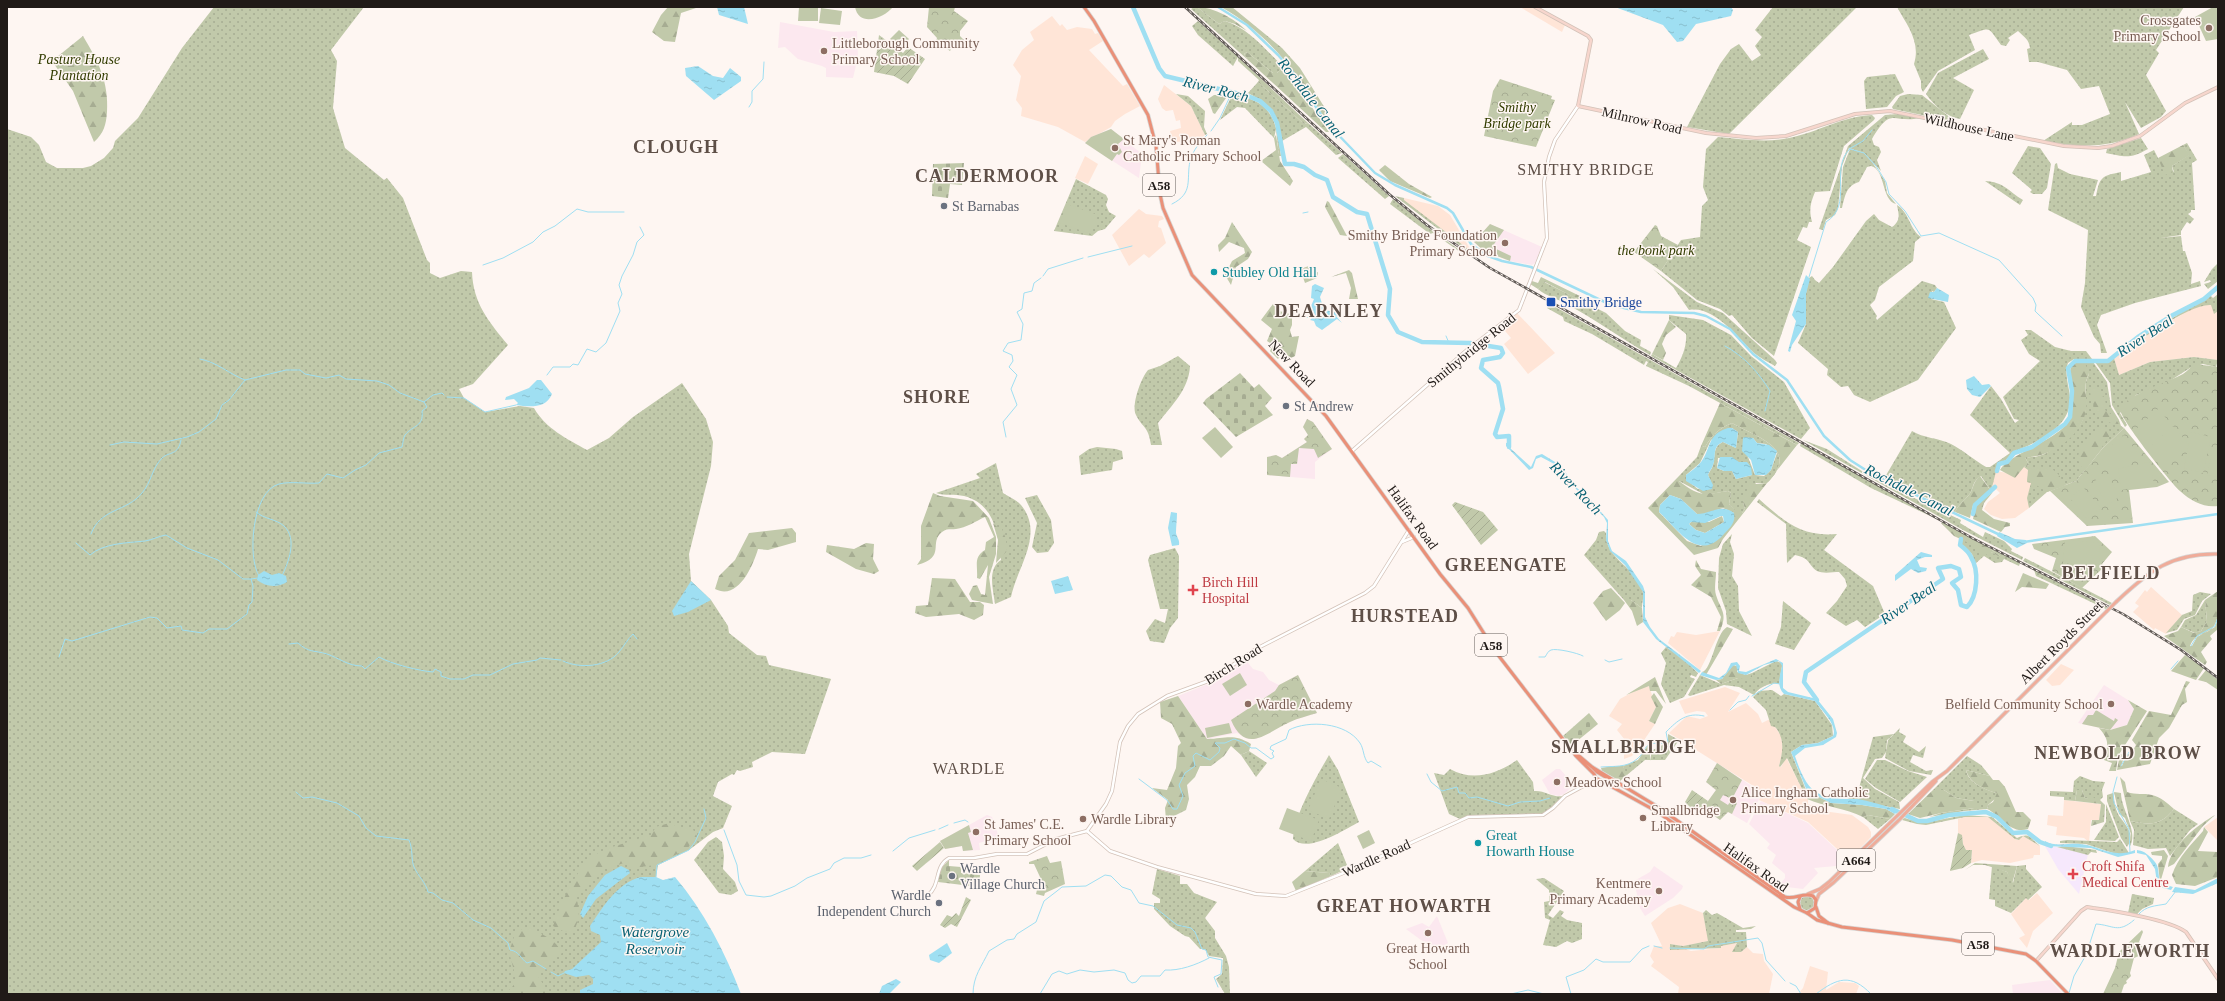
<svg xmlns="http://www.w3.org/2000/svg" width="2225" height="1001" font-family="Georgia,serif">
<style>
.built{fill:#ffe5d7}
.education{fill:#fce8ef}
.medical{fill:#f6e8fc}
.grass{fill:url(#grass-dots);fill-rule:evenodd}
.forest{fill:url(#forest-firs);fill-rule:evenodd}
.cemetery{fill:url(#cemetery-stones)}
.park{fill:url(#park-crowns)}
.garden{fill:url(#garden-furrows)}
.pitch{fill:#c1c9aa}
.water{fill:url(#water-ripples);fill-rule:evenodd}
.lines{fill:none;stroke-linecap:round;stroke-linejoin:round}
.stream{stroke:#9fdff2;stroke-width:1}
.canal{stroke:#9fdff2;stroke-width:2.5}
.river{stroke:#9fdff2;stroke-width:4.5}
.tertiary-casing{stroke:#d3c2b8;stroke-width:4}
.secondary-casing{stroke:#d3c2b8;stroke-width:4}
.primary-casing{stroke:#d7d6d5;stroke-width:4.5}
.trunk-casing{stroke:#d7d6d5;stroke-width:4.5}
.tertiary{stroke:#fff;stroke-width:2.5}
.secondary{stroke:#f7d6cd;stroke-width:2.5}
.primary{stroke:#efac9a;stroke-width:3}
.trunk{stroke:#ea9078;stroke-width:3}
.rail-casing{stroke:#625c58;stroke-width:2.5}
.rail{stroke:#fef6f2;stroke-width:1;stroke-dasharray:3;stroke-linecap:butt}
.primary-bridge-casing{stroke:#d7d6d5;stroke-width:4.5;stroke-linecap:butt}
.primary-bridge{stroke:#efac9a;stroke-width:3}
.education-dot{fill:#8d6e63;stroke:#fef6f2;stroke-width:1.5}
.worship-dot{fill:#6b7280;stroke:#fef6f2;stroke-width:1.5}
.culture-dot{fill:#0f9aa8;stroke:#fef6f2;stroke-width:1.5}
.transit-dot{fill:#1a4fb4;stroke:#fef6f2;stroke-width:1.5}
.health-dot{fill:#e0444e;stroke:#fef6f2;stroke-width:1.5}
.labels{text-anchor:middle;stroke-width:3;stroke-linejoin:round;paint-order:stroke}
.shield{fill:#fef6f2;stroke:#635c59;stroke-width:1}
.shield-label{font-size:13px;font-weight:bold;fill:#201a17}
.education-label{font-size:14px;fill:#785e54;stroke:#fef6f2;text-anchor:start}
.park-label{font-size:14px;font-style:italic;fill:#323c00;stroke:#fef6f2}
.street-label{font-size:14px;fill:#201a17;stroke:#fef6f2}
.worship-label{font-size:14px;fill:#5b616d;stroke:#fef6f2;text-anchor:start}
.culture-label{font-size:14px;fill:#0d838f;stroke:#fef6f2;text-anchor:start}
.transit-label{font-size:14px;fill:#164399;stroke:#fef6f2;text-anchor:start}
.health-label{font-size:14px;fill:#be3a42;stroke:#fef6f2;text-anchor:start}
.water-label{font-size:15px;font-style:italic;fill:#086174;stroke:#fef6f2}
.quarter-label{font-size:16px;letter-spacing:1px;fill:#5e4f47;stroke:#fef6f2}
.district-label{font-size:18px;font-weight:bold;letter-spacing:1px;fill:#5e4f47;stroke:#fef6f2}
</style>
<defs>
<pattern id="grass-dots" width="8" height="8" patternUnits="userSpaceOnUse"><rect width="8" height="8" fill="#c1c9aa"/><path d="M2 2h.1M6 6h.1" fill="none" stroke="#a6ac92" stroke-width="1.8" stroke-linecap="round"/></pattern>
<pattern id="forest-firs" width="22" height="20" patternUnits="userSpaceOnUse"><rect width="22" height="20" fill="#c1c9aa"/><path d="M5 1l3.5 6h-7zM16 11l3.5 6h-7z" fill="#a6ac92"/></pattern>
<pattern id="cemetery-stones" width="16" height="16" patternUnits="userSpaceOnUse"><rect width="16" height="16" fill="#c1c9aa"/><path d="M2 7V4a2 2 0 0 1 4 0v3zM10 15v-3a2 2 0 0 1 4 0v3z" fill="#a6ac92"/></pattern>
<pattern id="park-crowns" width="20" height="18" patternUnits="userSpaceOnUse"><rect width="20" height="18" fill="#c1c9aa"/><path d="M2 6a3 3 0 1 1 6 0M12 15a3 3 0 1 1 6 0" fill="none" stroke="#a6ac92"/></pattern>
<pattern id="garden-furrows" width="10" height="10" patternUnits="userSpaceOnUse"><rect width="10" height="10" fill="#c1c9aa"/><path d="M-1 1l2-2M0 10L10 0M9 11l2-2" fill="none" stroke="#a6ac92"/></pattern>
<pattern id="water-ripples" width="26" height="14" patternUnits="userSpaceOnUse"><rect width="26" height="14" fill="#9fdff2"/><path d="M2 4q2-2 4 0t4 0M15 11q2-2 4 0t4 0" fill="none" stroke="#89bfcf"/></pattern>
</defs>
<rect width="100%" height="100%" fill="#fef6f2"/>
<g class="built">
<path d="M1520,7H1533L1565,25L1562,32Z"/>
<path d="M1052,16L1060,26L1062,24L1067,30L1077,27L1092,29L1095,34L1098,33L1103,41L1089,50L1123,86L1127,84L1140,106L1125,114L1115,121L1111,127L1085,142L1058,127L1021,116L1022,108L1016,100L1021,76L1013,65L1022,50L1034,40L1030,32Z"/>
<path d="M1164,85L1191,106L1205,135L1197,141L1173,142L1170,131L1181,128L1180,120L1176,121L1173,110L1166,111L1162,108L1158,99Z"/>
<path d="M1085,156L1098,164L1088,184L1075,178Z"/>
<path d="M1404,198L1438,206L1450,215L1469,247L1468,249L1424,217L1403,200Z"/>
<path d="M1139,209L1146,214L1162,216L1164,219L1159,221L1158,227L1161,228L1166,243L1149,258L1144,254L1129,266L1112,235Z"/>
<path d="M2207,300L2218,310V360L2194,357L2150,362L2119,375L2114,358L2140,339Z"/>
<path d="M1517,313L1555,353L1528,374L1504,344L1511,338L1500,325Z"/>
<path d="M2017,462L2034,474L2029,508L2015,518L2002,519L1991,515L1984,509L1988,502L2000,493L1989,482L1995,471L2008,473Z"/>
<path d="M2151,587L2182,615L2166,634L2155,628L2154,630L2133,612L2139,606L2135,603L2145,590L2147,592Z"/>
<path d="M1720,631L1700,670L1668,643L1671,636L1674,637L1677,632L1696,635Z"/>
<path d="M2061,664L2074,670L2060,685L2052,686L2046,680Z"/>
<path d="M1649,686L1656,707L1649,721L1655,724L1638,749L1632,756L1624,759V752L1629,745L1617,730L1622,724L1609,716L1620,699L1640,688Z"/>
<path d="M1725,687L1740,693L1728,712L1746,703L1758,714L1762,723L1770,719L1781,736L1783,750L1779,766L1781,767L1786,757L1802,789L1808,795V804L1823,811L1852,815L1868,827L1871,832V837L1849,860L1808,822L1759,800L1763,792L1669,733L1687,716L1700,719L1708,716L1705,712L1697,711L1685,714L1679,701Z"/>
<path d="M2064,800L2101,804L2099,821L2091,820L2089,842L2084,838L2056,835L2057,827L2047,825L2048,815L2063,816Z"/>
<path d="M1965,817H1989L2015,839L2018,840L2023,836L2027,837L2040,846V855H2034L2033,858L2010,863L1982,860L1971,863L1972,850H1966L1963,844L1962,836L1958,833V819Z"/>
<path d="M2218,817V841L2204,827Z"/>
<path d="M2037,893L2053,913L2033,931L2027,948L2019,938L2025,935L2011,914L2026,898L2029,900Z"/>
<path d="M1680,904L1703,913L1709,941L1683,946L1670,944L1691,951L1720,948L1721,946L1737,943L1733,951L1741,952L1747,947L1753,953L1763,954L1764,961L1773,974L1769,994H1678L1679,987L1651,966L1654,962L1650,956L1654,946H1662L1651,923L1668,908Z"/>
<path d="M1810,966L1828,972L1826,990L1839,982L1855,983L1859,986L1856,994H1798L1803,988Z"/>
</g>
<g class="education">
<path d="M780,22L834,32L857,31L858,57L853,78L826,77V68L822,66L798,59L785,47L778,48Z"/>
<path d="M1111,129L1142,154L1139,178L1085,143L1091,137Z"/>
<path d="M1490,224L1542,247L1535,263L1532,265L1510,261L1484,251L1474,242Z"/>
<path d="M1307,419L1313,422L1332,449L1315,462V479L1267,475V457L1276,455L1282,458L1307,442L1304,439L1308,435L1303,427Z"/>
<path d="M1245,659L1253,669L1263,672L1269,680L1279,685L1298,675L1317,713L1291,721L1256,739H1247L1237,733L1207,739L1178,696L1213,682Z"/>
<path d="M2104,685L2128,700L2134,709L2127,725L2110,730L2078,723Z"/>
<path d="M1717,763L1762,793L1747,823L1728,812L1720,820L1703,808L1716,790L1706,782Z"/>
<path d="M1556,769H1560L1574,785L1564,794L1559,796L1550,794L1542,780Z"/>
<path d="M1761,801L1808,823L1848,860L1841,868L1836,866L1814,868L1818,873L1803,889L1779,886L1785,878V874L1772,863L1776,855L1767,848L1770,844L1749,824Z"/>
<path d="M987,815L992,817L1001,843L993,845L989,840L979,843L980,850L963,851L962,846L945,849L940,841Z"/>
<path d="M1654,866L1683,886L1682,889L1673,898L1645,916L1640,908L1634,881L1650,872Z"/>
<path d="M1437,916L1448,943L1440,948L1421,940L1406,929L1422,923L1429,927Z"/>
<path d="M2050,980L2063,994H2013L2012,985Z"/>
</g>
<path class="medical" d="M2045,846L2056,847L2088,854L2079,894L2058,869Z"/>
<g class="grass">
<path d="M214,7H364L331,50L337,61L333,108L345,148L384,180L387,178L403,198L427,260L430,263V273L440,278L461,271L472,272C473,303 489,322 508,345L473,384L459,389L464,398L485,412L520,406L534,408C545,428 567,439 587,450L609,438L633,417L682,383L706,419L713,442L711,466L689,554L691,581L711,600L728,626L729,633L757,655L766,656L769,665L831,679L805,754L772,752L752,762L753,767L740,771L737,770L734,775L732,774L718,782L713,796L732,806L723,828L713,832L689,850L658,865L656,877L636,893L613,994H7V129L31,137L39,145L46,162L57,168H83L91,166L104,158L113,148L115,141L138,118L182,48Z"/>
<path d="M1194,7H1197L1219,24L1225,21C1249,28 1265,50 1284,67L1277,73H1273L1247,52L1244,54L1248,60L1191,9Z"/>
<path d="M1773,7H1857L1729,134L1687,127L1720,64L1731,49L1739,44L1752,61L1761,55L1755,46L1762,37L1755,30Z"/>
<path d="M1897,7H2184L2156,50L2159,53L2146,75L2166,111L2161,117L2141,128L2125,102L2139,134C2107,149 2077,147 2043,141L2072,122V125H2082L2110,114L2099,86L2081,89L2067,70L2038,62H2029L2027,49L2030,48C2029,39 2024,37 2018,31L2008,38L2010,40L2006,46L2001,45C1987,26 1992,27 1969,35L1975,50L1938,71L1923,92L1921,88V81L1914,64C1921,42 1907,25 1897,7Z"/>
<path d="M1198,21L1238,57L1233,66L1198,35L1192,26Z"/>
<path d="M1983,49L1989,59L1953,78L1974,90L1960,119C1946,117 1934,105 1926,94L1938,73Z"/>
<path d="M1895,74L1904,92L1896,96L1887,107L1866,109L1864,81L1867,77Z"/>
<path d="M1258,82L1304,124L1308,123L1342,153L1336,155L1306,127L1282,141C1278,116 1271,105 1248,93Z"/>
<path d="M1176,94L1188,96L1205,111L1204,127L1207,134L1205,135L1191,106Z"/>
<path d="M1908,94L1922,95L1952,119L1951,121L1893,109L1892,107L1900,96Z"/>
<path d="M1232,95C1274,100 1276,122 1281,156H1279L1276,129L1274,138L1245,108L1237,107L1220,120Z"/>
<path d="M1898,114L1920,118C1892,124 1892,105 1872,139L1874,145L1879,147L1881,152L1877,160L1881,171L1864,153L1849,148L1842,166L1838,208L1835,215L1826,220L1823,230L1819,229L1848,146L1885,115Z"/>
<path d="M1872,115L1875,118L1874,120L1844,146L1830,191L1815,192C1810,204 1809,210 1812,222H1809L1807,228L1803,227L1797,240L1811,247L1774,356L1752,338L1732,315L1729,316L1720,309L1697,300L1661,271L1681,240L1700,237L1702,206L1708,200L1703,187L1706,149L1718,137C1741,139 1766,143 1789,138C1819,132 1840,117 1872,115Z"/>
<path d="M2141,138L2148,149C2130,159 2125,157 2106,153L2107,149Z"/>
<path d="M2187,143L2197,160L2192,163L2195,210H2191V212L2188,214L2194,219L2190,224L2187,222L2181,231V235L2160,238L2181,236L2183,251H2185L2192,273L2191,284L2200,281L2201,286L2135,303L2101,315L2097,325L2107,353H2101L2100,344L2094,337L2081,307L2085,283L2088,230L2048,210L2055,164L2057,163L2058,168L2070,174L2098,180L2093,196H2096C2100,177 2101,176 2121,172V181L2151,172L2144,155L2154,150L2158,158L2174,172L2172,166L2189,155L2183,145Z"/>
<path d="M2028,146L2040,148L2051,164L2047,188L2042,194H2033L2030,192L2032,190L2012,173Z"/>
<path d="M1850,149L1864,153L1872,162L1885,181L1887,193L1896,204C1881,200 1886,170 1871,166L1867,167L1859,182C1846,186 1845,196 1842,208H1840L1843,167Z"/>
<path d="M1343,154L1389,196L1385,199L1338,158Z"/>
<path d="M1076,179L1106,195L1108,199L1106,205L1109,212L1116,216L1105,229L1098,231L1092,236L1054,231Z"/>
<path d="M1985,181C2004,182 2008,191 2023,200L2020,205Z"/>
<path d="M1395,196L1404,198V200L1468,249L1467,251Z"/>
<path d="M1393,199L1434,232L1464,253L1463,254L1433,233L1430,234L1390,204Z"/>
<path d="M1897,205C1909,212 1910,230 1921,237L1915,242L1913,261L1879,287L1875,300L1870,305L1877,316L1876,318L1877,320L1922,281L1935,285L1937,288L1934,292L1932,291L1931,299L1944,302L1956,328L1918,380L1870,402L1854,395L1848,386L1841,387L1827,375L1828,369L1798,343L1806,324L1805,298L1809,278L1812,276L1815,280L1819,283L1833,267L1866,221L1874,214L1879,220L1892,227C1902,220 1898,212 1897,205Z"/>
<path d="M2218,263V281L2208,289L2204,284L2211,282L2210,280L2204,282L2212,269Z"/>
<path d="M1653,269L1697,302L1723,313L1775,360L1777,363L1775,366C1768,362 1760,358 1754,353C1739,339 1714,305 1689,310L1673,287Z"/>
<path d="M1544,282L1606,313L1625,331L1641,340L1640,346L1651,352L1650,355C1622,339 1598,321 1570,306C1561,300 1545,296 1538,289Z"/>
<path d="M2218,294V311L2214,314L2211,305C2190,303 2133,345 2114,358L2119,375L2150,362L2194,357L2218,360L2216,367L2203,364L2190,368L2165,384L2136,395L2120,413L2127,425L2125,427L2112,405L2110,383L2095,362H2109L2138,339L2210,295L2213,298Z"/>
<path d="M1550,304L1799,443L1797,445L1689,386L1646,366L1648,362L1646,361L1644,365L1592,334L1564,321L1563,317L1547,308Z"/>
<path d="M1669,315L1703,320L1731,335L1751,356L1784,382L1810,428L1801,439L1651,356L1652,354L1676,368C1682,358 1687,346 1686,334L1669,320Z"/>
<path d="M2025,330H2031L2055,347L2071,351H2086L2092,359H2074L2068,363C2064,374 2069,386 2070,397C2072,428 2035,443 2011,453L2012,454L2006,460L1998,464L1991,491L1981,476C1973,481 1974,485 1971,492C1966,500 1959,503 1955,512L1885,477L1912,431C1923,438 1939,438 1951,444C1963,450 1974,460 1986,467H1990L2010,453L1970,415L1991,386L2001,399L2015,423L2019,420L2014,419L2003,397L2040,361L2029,354L2021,340L2028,335Z"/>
<path d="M1178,356L1190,366C1189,389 1172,405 1158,423L1162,445H1151C1148,425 1143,429 1136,415C1131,405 1141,378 1148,370L1160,366Z"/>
<path d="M2077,361L2093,362L2107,382L2111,407L2119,420L2121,426L2124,428L2102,449L2076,481L2047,492L2029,508L2027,498L2031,483L2027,482L2028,470L2024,467L2029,465L2025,457C2038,458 2046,454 2056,447C2073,436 2087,423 2086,401C2086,391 2084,383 2089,374L2077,362L2074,363Z"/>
<path d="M1732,423C1758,438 1802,449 1766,484L1756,483L1743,502L1745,509L1742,513H1737L1729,504L1731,493L1728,491L1705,495L1679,481V476L1697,457L1701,446L1705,447C1712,435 1719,428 1732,423ZM1732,428L1738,432L1736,448L1723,442C1712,447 1716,456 1713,465C1712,469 1709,472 1708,475L1711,482L1698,489L1689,482L1686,475L1700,463L1711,440ZM1753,438L1757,443L1766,444L1777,453L1771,470L1764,476L1755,475L1748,457ZM1718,458H1733L1752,475L1736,479L1732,471H1724L1717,468Z"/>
<path d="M1803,440L1827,449L1876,480L1961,520L1960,523L1983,537L1985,532L2004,541L2012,549L2011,551L2023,557L2022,560L1963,530Z"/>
<path d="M1801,443L1943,522L1871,488L1800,446Z"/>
<path d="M1097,447L1116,449L1122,451L1123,459L1113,462L1112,470L1081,475L1079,456L1089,449Z"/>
<path d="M996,463L1003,493C1009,497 1017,500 1021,505C1045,534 1017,567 1011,597L995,604C993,589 987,569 1001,560C998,532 994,504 964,496C955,494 945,496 936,493L980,478L976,474Z"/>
<path d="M1037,495L1051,520L1054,543L1048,552L1037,553L1032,547L1037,523L1025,498Z"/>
<path d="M1759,499C1785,522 1801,537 1837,534L1824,550L1873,586L1885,614L1865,627L1857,620L1846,626L1826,613L1837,601L1847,586L1845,579L1839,572C1833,572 1823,574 1817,571C1807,564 1812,559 1795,555L1787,563L1786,524L1757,502Z"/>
<path d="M1604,531L1606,533C1604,559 1639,568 1643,593C1644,597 1642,603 1642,608L1631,600H1624L1584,555L1596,540L1599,532Z"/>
<path d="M1732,534L1730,542L1734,554L1732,576L1738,586L1739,611L1752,636L1727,624L1726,611L1718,588L1719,558L1723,544Z"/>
<path d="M1962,539L2000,556L1988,547L2020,563L2019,566L2004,559L2002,562L1995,563L1984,556L1975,564L1972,554L1961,545Z"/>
<path d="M1175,548L1179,556L1178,618L1170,628L1164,643L1150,641L1146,631L1155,619L1165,623L1168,609H1160L1148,560L1150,555Z"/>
<path d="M2025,558L2112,603L2110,605L2023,561Z"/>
<path d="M2034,570L2108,608L2106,609L2036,576Z"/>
<path d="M2200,592L2211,594L2202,601L2195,615L2184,619L2177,630L2166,633L2182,615L2192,611L2193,595Z"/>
<path d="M2205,600L2207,621L2201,631L2195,633L2181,627L2185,620L2196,615Z"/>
<path d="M1783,601L1811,623L1794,650L1775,644L1781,627Z"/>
<path d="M1666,647L1680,656L1698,673L1696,677L1691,675L1690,677L1695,679L1684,697L1670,703L1661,684L1666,663L1661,653Z"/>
<path d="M1776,661L1782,663V666L1779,684C1771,682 1759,687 1754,695L1739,687L1724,685L1690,696L1688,695L1700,675L1721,684L1738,678H1752V673Z"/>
<path d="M1772,690L1781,696L1784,694L1815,701L1832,725L1833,736L1818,743L1802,745L1791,752L1808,795L1802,789L1787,758L1780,767L1779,766C1783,752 1785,738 1775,727L1771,726L1766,710L1753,697L1759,691Z"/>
<path d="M1900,728L1899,732L1906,736L1903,742L1919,752L1926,746L1923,758L1913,755L1910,762L1926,771L1933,770L1931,775L1909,771L1885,758L1888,740Z"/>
<path d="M1668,734L1679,740L1665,760H1645L1627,775L1625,773L1623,766L1638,760L1648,745L1651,761V751L1668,742Z"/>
<path d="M1894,734L1887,740L1886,752L1882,758L1875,759L1863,778L1875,789L1899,802L1900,809L1847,799L1851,798L1859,788L1873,737Z"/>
<path d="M1249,751L1267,763L1256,777L1241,755Z"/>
<path d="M1329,755L1338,770L1359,822C1344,830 1307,854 1293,839C1295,813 1316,778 1329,755Z"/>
<path d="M1967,756L1981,765L1990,776L1966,770C1968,783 1986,790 1997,793V797L1988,805L1987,809L1964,811L1929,817L1941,813L1974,808V801L1956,798L1944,790H1933Z"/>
<path d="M1517,760L1533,782L1534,791C1545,790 1552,798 1564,796L1553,808L1542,814L1473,815L1460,819L1449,814L1434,773L1444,775L1450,769C1473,782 1497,774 1517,760Z"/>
<path d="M1877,760H1885L1908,771L1927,777L1900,802L1876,788L1865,779Z"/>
<path d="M2080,776L2093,781L2105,782L2102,790L2103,797L2100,800L2105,805L2085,798L2082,790H2077L2075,801L2064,800V797L2050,796V791L2073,792L2074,781Z"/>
<path d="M2114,792L2121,793C2121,810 2140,833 2129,848L2131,834L2125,818L2119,814Z"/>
<path d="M2113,793C2114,800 2115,808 2118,814C2124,824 2137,834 2127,847L2121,838L2107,801V795Z"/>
<path d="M2106,804L2119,837L2115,841L2094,840L2106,822Z"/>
<path d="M2174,809L2198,824L2190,830L2170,856L2166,848L2148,849L2133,845L2134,830L2130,821C2151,825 2160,826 2174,809Z"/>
<path d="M1868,815L1890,819L1878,829L1863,817Z"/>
<path d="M1965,815L1992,817L2017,838C2030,833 2028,836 2040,846L2023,836L2019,840L2015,839L1988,817H1965L1926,825L1917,824L1902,820L1904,818L1923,823Z"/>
<path d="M716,837L722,842L724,856L723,869L735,882L738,891L731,895L719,893L694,860L708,842Z"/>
<path d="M2120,839L2129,853L2119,855L2086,844L2060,843V841L2067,840L2117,842Z"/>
<path d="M1338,843L1347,865L1345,866L1346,869L1331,876L1329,873L1305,871Z"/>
<path d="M2066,846L2096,850L2097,853L2091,852L2088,855L2057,847Z"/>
<path d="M2026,865V869L2042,887L2028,900L2026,898L2011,913L1995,906V900L1989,899L1992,866L2007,872L2013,883L2017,866Z"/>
<path d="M1157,869L1180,876V884H1187L1194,893L1217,902L1205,918L1215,931V938L1226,956L1229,967L1230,994H1225L1216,979L1222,974L1223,958L1209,956L1205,949H1200L1189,937L1185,936L1170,926L1154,909V903H1160V899L1152,894Z"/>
<path d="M1544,878L1564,891L1548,915L1553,918L1560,910L1564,912L1561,916L1567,920L1582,923V939L1572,943L1567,941L1556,947L1543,945L1550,920L1545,918L1544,902L1549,901V890L1536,879Z"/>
<path d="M2132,894L2154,898L2153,904L2142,909L2137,914L2128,913Z"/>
<circle cx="1807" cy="903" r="7"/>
<path d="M1706,910L1712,915L1717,913L1743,928L1756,926L1751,929L1736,930V932H1746L1747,947L1741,952H1732L1737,943L1721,946V948L1670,950V944L1683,946L1708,941L1703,913Z"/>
</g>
<g class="forest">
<path d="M668,7H699L681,13L675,42L664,41L652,32L661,15Z"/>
<path d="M1197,7C1214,7 1235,19 1247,31L1235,24L1225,21L1219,24Z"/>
<path d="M1221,7H1232L1282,48L1300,68L1328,113L1324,117C1296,72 1269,34 1221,7Z"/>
<path d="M83,36C98,61 109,82 107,112C106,125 104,133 94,142L73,91L52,61Z"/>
<path d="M1247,52L1273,73H1277L1284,67L1329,132H1326L1248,60L1244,54Z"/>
<path d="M1238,57L1308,123L1304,124L1258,82L1259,80L1238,61Z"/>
<path d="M1214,95H1222L1226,98L1215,114L1213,113L1208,99Z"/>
<path d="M1276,135L1280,161L1293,181L1290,186L1261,161L1276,150L1274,138Z"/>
<path d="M2183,145L2190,155L2172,166L2173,172L2165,175L2158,158Z"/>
<path d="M1385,165L1409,184L1432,197L1430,198L1390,181L1379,170Z"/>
<path d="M1327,201L1329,202L1347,236L1340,235L1325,207Z"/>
<path d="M1232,222L1252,252L1248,259L1236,267L1231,285L1225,275L1232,261L1245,253L1244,248L1229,242L1219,252L1218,245L1225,238Z"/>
<path d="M1309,266L1316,273L1318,272L1317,278L1305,283L1300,269Z"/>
<path d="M1349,270L1352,273L1358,299H1349L1351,288L1346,273L1331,277Z"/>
<path d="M1541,277L1588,300V303L1579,300L1545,282L1538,289L1530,284L1532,281L1538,283Z"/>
<path d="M1273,304L1279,311L1288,313L1292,318V325L1290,330L1292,337L1299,336L1295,356L1289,359L1281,355L1278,359L1270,351L1273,345L1267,341L1272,329L1261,320Z"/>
<path d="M1669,320L1676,327L1666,335L1662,344L1666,353L1663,360L1652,354Z"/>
<path d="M2077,362L2085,363L2089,374C2082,386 2088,397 2086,410C2082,436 2050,458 2025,457L2029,465L2024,467L2015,478L2000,470C2007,454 2063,439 2070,418C2077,401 2067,382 2071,366Z"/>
<path d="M2093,387C2102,391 2108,400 2105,410L2118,419L2119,424C2102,425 2090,405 2090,389Z"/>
<path d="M1720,403L1797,445L1723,539L1718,548L1694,555L1648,508L1679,476V481C1699,497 1704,495 1728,491L1731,493L1729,504L1737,512L1742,513L1745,509L1743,502L1749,484H1766C1802,449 1758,438 1732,423C1719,428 1712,435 1705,447L1701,446ZM1670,495L1681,499L1697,514H1705L1723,508L1734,513L1701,546L1687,541L1659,512L1660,505Z"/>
<path d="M2102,425L2111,432L2109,437L2085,471C2067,454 2089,437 2102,425Z"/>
<path d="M2035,467C2051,466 2058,470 2065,486L2047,492L2033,483L2027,482L2029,469Z"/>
<path d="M1980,476L1991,491L1973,505L1970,518L1955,512C1959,503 1966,500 1971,492C1974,485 1974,481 1980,476Z"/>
<path d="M1993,492L1984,503L1982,510L1994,519L2010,523V526L2005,527L2001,532L1973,519L1976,505Z"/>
<path d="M933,493L940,496L973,501L989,518L996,537V554L989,577L993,604L972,600L969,594L973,586L977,585L981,594L985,595L988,565L980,579L977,578C978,566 973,557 985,550L986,542L994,537L985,517C976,521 966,528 956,529C951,530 947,528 942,532C928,543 947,557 917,565L921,559V526Z"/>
<path d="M1722,516L1724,522L1705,533L1696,530L1689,524L1691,522H1709Z"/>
<path d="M1943,522L1988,547L2004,559L1991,552L1984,556L1976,550L1977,547L1954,536L1941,523Z"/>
<path d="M993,523L997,527L1002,529L1006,539L1007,551L996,563L998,540Z"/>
<path d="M792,528L796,533V542L768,550L758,549C753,566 738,601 715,589L719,576L735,560L749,533Z"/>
<path d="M866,543L874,544L873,559L879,571L874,574L856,569L826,552L827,545L854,549Z"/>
<path d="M1696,560L1701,569L1716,572C1716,579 1714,588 1716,595C1721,611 1728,613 1720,631H1717L1721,617L1711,597L1691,585L1701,575L1695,566Z"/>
<path d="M2023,573L2049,584L2046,589L2022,587L2015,592Z"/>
<path d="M932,578L955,579L970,602H980L984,605L983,615L974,620L959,614L926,617L915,613L916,606L928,605Z"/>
<path d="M1611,588L1625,603L1620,610L1606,621L1593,603L1603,591Z"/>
<path d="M2218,591C2218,602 2220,617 2214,626C2207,636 2196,631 2190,646H2192L2197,637L2215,627L2218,619V629L2210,636L2212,639L2201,652L2207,662L2205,665L2164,636L2178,631L2181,627L2194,633L2201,631L2207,621L2205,600Z"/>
<path d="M1624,600H1631L1642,608L1643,622L1637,626L1632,611Z"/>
<path d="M1727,627L1733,629L1706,675L1702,672C1712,670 1715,634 1727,627Z"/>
<path d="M2185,655L2204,668L2196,680L2171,671Z"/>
<path d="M1733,665L1737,666V672L1746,675L1752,673V678L1748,680L1738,678L1721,684L1716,680L1722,679Z"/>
<path d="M2206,670L2218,680V690L2206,682L2198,680Z"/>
<path d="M1655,677L1666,704L1656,691H1650L1649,686L1626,695Z"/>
<path d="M2186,681L2190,682L2185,689L2187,702L2182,705L2169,728L2159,738L2150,764L2117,770L2120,754L2125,755L2121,766H2122L2126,756L2132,752L2136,745L2132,740L2149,711L2171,715Z"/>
<path d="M1654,693L1663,707L1655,724L1649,721L1656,707L1651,697Z"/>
<path d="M1178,696L1207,739C1226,739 1233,733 1251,744L1249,751L1241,755L1231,746L1224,756L1211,766H1200L1195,777L1187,785L1189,799L1186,810L1166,820L1165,808L1168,800L1152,788L1167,790L1176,768L1178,746L1181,743L1172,724L1161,718L1160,702Z"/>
<path d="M2128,700L2147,711L2118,756L2116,771H2109L2112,763L2104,760C2108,744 2110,741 2099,728L2110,730L2127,725L2134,709Z"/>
<path d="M1613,766H1623L1627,775L1620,781L1602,771L1601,768Z"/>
<path d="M1966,770L1990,776L1993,780H1999L2005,787L2016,812H2023L2031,820L2028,829C2010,835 2001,815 1987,809L1988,805L1993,802L1997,793C1985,790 1969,783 1966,770Z"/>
<path d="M2120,777L2125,782L2127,792C2136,795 2144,793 2152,795C2161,797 2167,803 2174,809C2160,826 2151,825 2130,821Z"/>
<path d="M1933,790H1944L1956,798L1974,801L1977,805L1974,808L1941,813L1920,818L1908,814Z"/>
<path d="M2077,790H2082L2085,798L2090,799L2093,797L2105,805L2104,822L2091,826L2092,820H2099L2101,804L2075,801Z"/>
<path d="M1807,791L1831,803L1862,805L1886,809L1895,814L1890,819L1868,815L1863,817C1845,808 1826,807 1807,799Z"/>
<path d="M2215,815L2203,826L2174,864L2168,867C2170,846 2199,824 2215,815Z"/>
<path d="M669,823L684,829L692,828L697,836L687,849L655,865L633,868L627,862L599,871L594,880L577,897L579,917L574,932L563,931L553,926C560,905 576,868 595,855C607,847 636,840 651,835L656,827Z"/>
<path d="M2204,827L2208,832L2198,851L2218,852V877L2195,886L2176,884L2172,875C2178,857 2191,845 2203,831Z"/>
<path d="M2164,850L2168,856L2160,883L2158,864L2162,859V856L2152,855L2151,852Z"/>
<path d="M1975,863L2017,866L2012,884L2007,872L1985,865H1973L1965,870Z"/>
<path d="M1305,871L1329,873L1331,876L1296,891L1292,882Z"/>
<path d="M529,927C540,933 558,941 562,953L548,962L538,976L549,994H505L517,982L509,952L516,931Z"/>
</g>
<g class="cemetery">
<path d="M964,163L962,185L950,184L948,198L932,196L933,164Z"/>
<path d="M1240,373L1254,388L1259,384L1272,398L1265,406L1273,415L1236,437L1203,403L1206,399Z"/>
<path d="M1589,713L1598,724L1571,746L1563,736Z"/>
<path d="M949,860V866L961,867V873L980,875L979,887L938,882L940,869Z"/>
</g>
<g class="park">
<path d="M929,7H955L954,11L968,21L960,31V36L967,43L964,47L955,42L950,51L936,41L937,38L927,27Z"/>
<path d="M1500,79L1552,96L1551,99L1555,100L1536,147L1484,136L1493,91Z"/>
<path d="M1655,225L1657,226L1661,236L1678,245L1661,271L1634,252Z"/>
<path d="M2195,364L2218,367V506C2204,508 2191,501 2180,491C2170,482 2122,421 2120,410C2124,395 2169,382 2183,374C2188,371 2190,367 2195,364Z"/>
<path d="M1307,419L1313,422L1332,449L1318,458L1314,449L1299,448L1297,464H1291L1290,477L1267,475V457L1276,455L1282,458L1307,442L1304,439L1308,435L1303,427Z"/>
<path d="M2124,428L2169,482L2157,487L2129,490L2133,523L2087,526L2050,491L2076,481L2102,449Z"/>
<path d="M2095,536L2112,552L2102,564L2104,567L2082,588L2052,571L2056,558L2034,549L2032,544Z"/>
<path d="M1298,675L1317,713C1308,716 1298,718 1290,722C1266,733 1246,755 1231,720L1275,691L1279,685Z"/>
<path d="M1717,763L1742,780L1732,799L1723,795L1720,800L1728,805L1731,800L1737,803L1732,814L1728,812L1720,820L1703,808L1716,790L1706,782Z"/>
<path d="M1047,856L1050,863L1061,861L1065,884L1045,893L1044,896L1036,894L1040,877L1034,864H1029V862Z"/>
<path d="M2142,930L2143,932L2139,942L2146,953L2134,958L2130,973L2131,976L2126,981L2127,983L2124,985L2121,994H2103L2115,968L2119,952Z"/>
</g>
<g class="garden">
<path d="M879,35L903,53L908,47L925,59L908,84L894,76L874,72Z"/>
<path d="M1455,502L1483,512L1498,530L1481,545L1452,505Z"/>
<path d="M1692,790L1708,801L1703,809L1697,806L1692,809L1685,802Z"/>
<path d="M1958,833L1962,835L1963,844L1966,850H1972L1971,863L1963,868L1950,871Z"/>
<path d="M940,842L944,848L917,871L912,866Z"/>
<path d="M966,897L971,900L957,927L951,924L945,928L940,925L947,915L952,917L956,913L959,916Z"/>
</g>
<g class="pitch">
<path d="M799,7H818V21H798Z"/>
<path d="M855,7H893C884,18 859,28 855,7Z"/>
<path d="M2213,7H2217L2218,39L2206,41L2195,17Z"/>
<path d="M821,8L842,11L840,25L819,23Z"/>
<path d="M899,30L909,39L900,48L890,39Z"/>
<path d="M1111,129L1124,139L1118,144L1122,152L1119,155L1117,154L1112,161L1085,143L1091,137Z"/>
<path d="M1067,204L1098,215L1091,234L1060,223Z"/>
<path d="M1490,224L1504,230L1492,247L1511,256L1510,261L1484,251L1474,242Z"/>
<path d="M2158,409L2172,425L2148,447L2134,431Z"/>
<path d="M2173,426L2187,442L2162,464L2148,448Z"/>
<path d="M1215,427L1233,447L1221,458L1202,438Z"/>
<path d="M2191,432L2211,437L2203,473L2184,468Z"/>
<path d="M2124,435L2137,452L2112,472L2099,455Z"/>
<path d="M2212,455L2218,457V477L2207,475Z"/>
<path d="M2149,462L2154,483L2122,490L2118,469Z"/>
<path d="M2106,474L2121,496L2108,504L2093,482Z"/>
<path d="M2083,487L2101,508L2087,519L2070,498Z"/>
<path d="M2072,540L2100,543L2099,566L2063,563L2065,541Z"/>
<path d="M1240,673L1247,685L1230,696L1222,684Z"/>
<path d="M2096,710L2114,721L2115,718L2118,720L2110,730L2082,724L2088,715H2093Z"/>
<path d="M1229,723L1232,733L1207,738L1205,728Z"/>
<path d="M1321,779L1342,788L1329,819L1308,810Z"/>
<path d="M1287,808L1319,820L1311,841L1279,829Z"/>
<path d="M969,825L971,832L968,833L973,850L963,851L962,846L945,849L940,841Z"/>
<path d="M1369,830L1375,843L1363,849L1357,836Z"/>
</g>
<g class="water">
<path d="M717,7H744L748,24L719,15Z"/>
<path d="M1615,7H1731L1733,10L1731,16L1696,24L1683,41L1677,42L1663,25Z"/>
<path d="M698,66L713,76L723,78L730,68L741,77V81L714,100L686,76L685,68Z"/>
<path d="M1806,275L1810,279L1806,294V324L1792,345L1790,352L1788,351L1796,321L1792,315Z"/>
<path d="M1315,284L1324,288L1320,297L1324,310L1341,313L1336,316L1342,323L1337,319L1322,330L1316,326L1314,321L1310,320L1312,318H1305L1315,315L1311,306L1314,299L1311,298L1312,286Z"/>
<path d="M1937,288L1949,295L1948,302L1928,298L1930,292H1934Z"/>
<path d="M1974,376L1982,385L1989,384L1991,386L1980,397L1972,395L1967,389L1966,380Z"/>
<path d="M537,380H541L552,394C546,409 529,407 516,405L518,403L514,399L505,400L506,397L529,388Z"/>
<path d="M1728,428H1732L1738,432L1736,448L1723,442C1711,447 1717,456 1713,465C1712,469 1709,471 1708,475L1713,485L1712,489L1703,491L1686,481V475C1691,471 1697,467 1701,462C1711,449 1707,434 1728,428Z"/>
<path d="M1745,437L1753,438L1757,443L1769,445L1777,451L1771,470L1766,475H1755L1751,460L1742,451L1743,438Z"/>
<path d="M1511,442L1510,448L1531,467L1536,456L1542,454L1560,465L1577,488L1588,497L1608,520V541L1612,551L1626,561L1643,586L1645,592V617L1650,627L1659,639L1701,671L1699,673L1656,639L1643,622V592L1625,565L1610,551L1606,540L1607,523L1604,517L1572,485L1558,466L1541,457L1536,459L1533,468L1529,470L1506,446V443Z"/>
<path d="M1720,457H1732L1739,462H1747L1751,467L1752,475L1736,479L1732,471H1724L1717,468Z"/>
<path d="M1670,495L1681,499L1697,514C1711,514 1721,503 1734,513C1736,522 1730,528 1724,534C1698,564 1677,528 1659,512L1660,505ZM1721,516H1723L1724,522L1705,533L1696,530L1689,524L1691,522L1705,523Z"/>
<path d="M1171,512L1177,513C1177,520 1176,526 1176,533C1177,538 1180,540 1179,545L1172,546L1168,528Z"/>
<path d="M1999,532L2015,539L2026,540L2027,543L2017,548L1997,536Z"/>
<path d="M1921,552L1932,555V557H1925L1917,560L1920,567L1927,568L1926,571L1918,573L1911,569L1895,581V575Z"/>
<path d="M264,571L272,575L279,573L286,576L287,582C277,588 266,587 257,580L258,575Z"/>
<path d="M1068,576L1073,590L1055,594L1051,581Z"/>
<path d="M691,581L711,600L688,612L674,616L672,611Z"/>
<path d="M1776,659L1783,663V688L1788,692L1817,699L1833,719L1837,733L1836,737L1823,745L1805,748L1795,756C1808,795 1818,799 1857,799C1867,800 1888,807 1899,810L1895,814L1886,809L1862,805L1831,803L1807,791L1791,752L1802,745L1818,743L1833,736C1838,725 1821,710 1815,701L1784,694C1776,686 1780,676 1782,666L1779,661L1764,665L1746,675L1738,673L1736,665L1733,666L1722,679L1716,680L1700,675L1702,672L1719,678L1726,673L1731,663L1737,662L1740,666L1739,671L1746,672Z"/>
<path d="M2045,841C2054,847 2069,843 2080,844C2101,846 2113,859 2135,850V853L2118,857L2091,848L2045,846Z"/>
<path d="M2137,850C2143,851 2144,852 2148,855C2161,866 2157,868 2160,883L2173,887L2171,890L2159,887L2157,883L2155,869L2146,855L2137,853Z"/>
<path d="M621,866L629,870L630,873L596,899L583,918L580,914L588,896L605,875Z"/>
<path d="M641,877H656L663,880L675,877C704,911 725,952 741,994H580V990L593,984V979L589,975L576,977L564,973L565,971L572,969L601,942L600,935L591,931L590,926C603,907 617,883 641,877Z"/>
<path d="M2218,878V883L2193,894L2172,892L2175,887L2195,890Z"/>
<path d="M947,943L952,953L939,963L930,960L929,955Z"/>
<path d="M896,979L901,982L889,994H879L882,986Z"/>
</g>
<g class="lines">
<g class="stream">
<path d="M749,107L752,102V91L763,79L764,62"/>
<path d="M1211,131L1220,118L1232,92"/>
<path d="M1849,149L1863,141L1872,130"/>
<path d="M1172,204C1194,193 1186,180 1190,161C1193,150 1200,142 1207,135"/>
<path d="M1303,213L1308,212"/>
<path d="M1088,257L1132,246"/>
<path d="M483,265L503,258L533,242L543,232L555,226L577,209L588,212H624"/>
<path d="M1043,276L1048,269L1083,258"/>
<path d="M1809,277L1826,222C1854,205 1829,168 1850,149L1864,153L1876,166L1886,182L1889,194L1905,211L1921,236L1939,233L1999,260L2033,298L2036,305L2035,311L2038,314L2062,336"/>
<path d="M1446,336L1449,343"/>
<path d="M1725,346C1744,356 1759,373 1770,391L1765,411"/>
<path d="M200,359C217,362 229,374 245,380"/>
<path d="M547,375L553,367H570L573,364L578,365L587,349L596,352L606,343L620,311L618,303L622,294L619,285L622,276L633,255L637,242L644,235L640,227"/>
<path d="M447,397L464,398L485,412L516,405"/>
<path d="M1006,437L1003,422L1017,405L1011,389L1017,375L1009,367L1013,361L1012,355L1003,351L1008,343L1021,340L1023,324L1017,312L1022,309L1024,293L1032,291L1034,283L1041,278"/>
<path d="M110,445L124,442L157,444L187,437L199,432L216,419L222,405L229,400L245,380L286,370H300L305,374L326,378L339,375L346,379L377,381L389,385L400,393L424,402"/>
<path d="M256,512C264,519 276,519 284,526C298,539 288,563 282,576"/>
<path d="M91,534C100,508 127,512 142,493C151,483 152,468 162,458C170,451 178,456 181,440"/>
<path d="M76,543L90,555C104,543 127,543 145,541C152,540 159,536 166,535L187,548L218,560L243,579H251"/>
<path d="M259,576C247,557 252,491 279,484C291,481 306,484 319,483L327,474L343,478L355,470L366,465L379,453L402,447C403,444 403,438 405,435C413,425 424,427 422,411L427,407L424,402L433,395L442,393L444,395"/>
<path d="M289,644L298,643C309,653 314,650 327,654C339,658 348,666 362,666L365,669L379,657C391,664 420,671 433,672L435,669L441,672V676L450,679H464L473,675H490L513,664L537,660L540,658L561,660"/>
<path d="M2191,646L2197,636L2215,626L2218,617"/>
<path d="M59,657L65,639L72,641L150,617L157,618L167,628L181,626L182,630L203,633L209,629H227L247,614L249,605L252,602L253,586L251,579L258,578"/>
<path d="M1539,657H1545C1547,654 1548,651 1551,650C1556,648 1578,653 1583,656"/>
<path d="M1605,660L1609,662L1622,659"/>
<path d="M563,661C580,669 607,667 619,652C624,646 627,640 633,634L637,639"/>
<path d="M2171,669L2178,661"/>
<path d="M1752,696L1774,683L1780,684"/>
<path d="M1730,710L1738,702L1746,700L1749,696"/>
<path d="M2121,766L2129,752"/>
<path d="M1601,767C1612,766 1627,768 1637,759C1650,748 1640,741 1666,744L1668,742L1666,732C1678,720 1687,712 1704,716"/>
<path d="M1427,774L1431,782L1442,791L1457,787L1459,793H1465L1469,798L1477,797L1508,806L1520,802L1540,801L1550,798"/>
<path d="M2117,777L2113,792L2114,803L2129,829L2130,853"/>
<path d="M1139,779L1167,800L1173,809H1177L1183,796L1179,785L1185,773L1195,766L1193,756L1196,753L1210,760L1219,752L1220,748L1215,743H1225L1234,739L1245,743L1251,748H1256L1271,759L1274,757L1272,753L1274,751L1270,749L1271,746L1286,739L1289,730C1308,720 1346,722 1360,743C1364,749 1363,757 1368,763L1371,761L1381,767"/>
<path d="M296,792L303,798L312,797L337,803L359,816L366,828L376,836L409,840C413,849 411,860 414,867C418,876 426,883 428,892L433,893L442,900L453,903L473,920L491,928L508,943L510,950C519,951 521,959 527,963L533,961L546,969"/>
<path d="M954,823L965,820L968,822"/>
<path d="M939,829L948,825"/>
<path d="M724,830L737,865L739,881L746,895L764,897L771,896L795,886L807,878L830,869L834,863L844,858H861L871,855"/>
<path d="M893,851L909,838L935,830"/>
<path d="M656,877L657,865L689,850L695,842L706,818L704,809"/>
<path d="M2139,914C2146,906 2155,906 2166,904L2176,891"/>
<path d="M1654,946L1662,948"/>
<path d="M1670,948L1704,949L1708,946L1758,938L1762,943L1766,960L1785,981"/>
<path d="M551,972L558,976L564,973"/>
<path d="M1790,983L1796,986L1801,994"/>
<path d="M2069,993L2074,976L2086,955L2096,924C2113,925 2118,934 2134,920"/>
<path d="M907,994H921"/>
<path d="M973,994C973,976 982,966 989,951L1007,940L1014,939L1017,934L1036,922L1044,901L1057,891L1062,887L1086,886L1105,875L1111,876L1122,887L1131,890L1139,903L1153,906L1177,925L1191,928L1195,932L1202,949L1206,950L1208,957L1222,960L1221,974L1214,977L1218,987"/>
<path d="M1040,994L1052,974L1059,971L1067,974L1080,970L1094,972L1114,970L1125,973L1128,980L1132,983L1136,982L1141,976H1160L1165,970C1179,971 1196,965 1209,958"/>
<path d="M1511,994L1528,990L1544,994"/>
<path d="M1571,994L1566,977L1584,970L1596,959L1603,962H1630L1642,949L1649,946"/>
<path d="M1816,994C1837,978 1851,973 1871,994"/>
</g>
<g class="canal">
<path d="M1218,7L1247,25L1278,55L1292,71L1326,122L1375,173L1395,185L1447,208L1453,213L1471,244L1488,256L1502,261L1531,267L1611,305L1641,312L1694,313L1706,316L1730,329L1753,354L1787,380L1824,436L1850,460L1872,474L2000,535"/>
<path d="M2024,542L2218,514"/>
</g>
<g class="river">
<path d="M1133,7L1159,68L1165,76L1248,96L1260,101L1271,111L1277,123L1285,164H1294L1304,167L1315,175L1327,180L1333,197L1357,212L1367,214L1390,289L1388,315L1398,332L1422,342L1470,343L1501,348L1503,353L1500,357L1483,360L1481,368L1498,383L1499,387L1503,409L1495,434L1497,437L1509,436V447"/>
<path d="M1997,471L1999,464L2007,462L2014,453L2032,447L2065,424L2070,417L2072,391L2068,368L2075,361H2108L2138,337L2173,315L2204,299L2218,287"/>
<path d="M1973,514L1975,505L1995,487"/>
<path d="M1817,700L1804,682L1806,672L1943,579L1938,568L1951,566L1959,569L1961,577L1952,583L1958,590L1961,605L1967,607C1978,596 1979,570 1971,557C1969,552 1964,548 1960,545L1961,539"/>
<path d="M1892,809L1918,821H1927L1949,815L1986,812L1997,817L2013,833L2027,832L2040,842L2051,846"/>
</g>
<g class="tertiary-casing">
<g id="tertiary">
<path d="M1352,451L1467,350L1519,310L1547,238L1544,182L1549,157L1555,140L1578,106"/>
<path d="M1402,542L1414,537"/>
<path d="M1087,831L1110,851L1157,867L1256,894L1286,896L1351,870L1468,817L1543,815L1553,808L1565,796L1589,783L1600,781"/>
<path d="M1087,831L1106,804L1112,791L1120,742L1128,726L1138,714L1167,696L1211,680L1256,649L1365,593L1374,586L1409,530"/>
<path d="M928,895C941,885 934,866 949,858H974L997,854H1027L1056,839L1087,831"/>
</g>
</g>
<g class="secondary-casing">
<g id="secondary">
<path d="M1535,7L1588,36L1591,40L1578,106L1706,133L1756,138L1786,136L1855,114L1890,111L2064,146L2098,148L2112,146L2140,136L2185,103L2218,87"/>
<path d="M2036,961L2081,911L2087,907L2093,908C2115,911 2170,920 2186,932L2218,979"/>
</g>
</g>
<g class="primary-casing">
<g id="primary">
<path d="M2116,602C2149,571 2171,553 2218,554"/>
<path d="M1808,894L1820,889L1829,882L1932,782L1947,771L2107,611"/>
<path d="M1816,901L1819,894L1833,883L1900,819L1936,781"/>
</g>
</g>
<g class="trunk-casing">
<g id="trunk">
<path d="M1084,7L1094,21L1148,115L1156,146L1160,194L1163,208L1192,275L1326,416L1440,574L1468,608L1495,651L1576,756L1594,774L1596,778L1656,811L1794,907L1807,913L1815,908L1816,900L1813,896C1803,892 1795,900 1785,897L1658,807L1592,767L1572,750"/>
<path d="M1593,768L1597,772L1614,782"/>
<path d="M1816,907L1819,916L1828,923"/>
<path d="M1800,909L1798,902L1800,897"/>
<path d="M1807,913L1817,920L1842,927L1952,940L2026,954L2036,961L2068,994"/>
</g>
</g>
<use href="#tertiary" class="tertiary"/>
<use href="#secondary" class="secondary"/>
<use href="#primary" class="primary"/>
<use href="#trunk" class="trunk"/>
<g class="rail-casing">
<path id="rail" d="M1185,7L1389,194L1427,225L1490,268L1974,539L2123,614L2181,650L2218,678"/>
</g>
<use href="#rail" class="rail"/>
<g class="primary-bridge-casing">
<path id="primary-bridge" d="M2107,611L2116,602"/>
</g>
<use href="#primary-bridge" class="primary-bridge"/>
</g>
<g class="education-dot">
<circle cx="2209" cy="28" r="4"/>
<circle cx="824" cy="51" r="4"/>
<circle cx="1115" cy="148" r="4"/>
<circle cx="1505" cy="243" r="4"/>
<circle cx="1248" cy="704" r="4"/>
<circle cx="2111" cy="704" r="4"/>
<circle cx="1557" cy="782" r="4"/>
<circle cx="1733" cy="800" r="4"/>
<circle cx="1643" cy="818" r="4"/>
<circle cx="1083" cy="819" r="4"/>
<circle cx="976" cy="832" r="4"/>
<circle cx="1659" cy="891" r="4"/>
<circle cx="1428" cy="933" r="4"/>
</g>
<g class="worship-dot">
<circle cx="944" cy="206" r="4"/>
<circle cx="1286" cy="406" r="4"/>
<circle cx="952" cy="876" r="4"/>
<circle cx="939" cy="903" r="4"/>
</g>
<g class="culture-dot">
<circle cx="1214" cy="272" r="4"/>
<circle cx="1478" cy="843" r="4"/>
</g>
<rect class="transit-dot" x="1546" y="297" width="10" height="10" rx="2"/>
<g class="health-dot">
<path d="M1191 584h4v4h4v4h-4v4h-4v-4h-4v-4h4z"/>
<path d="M2071 868h4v4h4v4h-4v4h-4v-4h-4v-4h4z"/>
</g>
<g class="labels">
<g class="shield">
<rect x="1143" y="174" width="32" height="22" rx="3"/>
<rect x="1475" y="634" width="32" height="22" rx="3"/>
<rect x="1837" y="849" width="38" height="22" rx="3"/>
<rect x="1962" y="933" width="32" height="22" rx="3"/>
</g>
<g class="shield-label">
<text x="1159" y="190">A58</text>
<text x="1491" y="650">A58</text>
<text x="1856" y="865">A664</text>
<text x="1978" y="949">A58</text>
</g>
<g class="education-label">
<text x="2201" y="25" text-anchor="end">Crossgates<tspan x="2201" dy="16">Primary School</tspan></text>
<text x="832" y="48">Littleborough Community<tspan x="832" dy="16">Primary School</tspan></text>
<text x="1123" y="145">St Mary's Roman<tspan x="1123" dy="16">Catholic Primary School</tspan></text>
<text x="1497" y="240" text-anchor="end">Smithy Bridge Foundation<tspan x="1497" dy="16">Primary School</tspan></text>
<text x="1256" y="709">Wardle Academy</text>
<text x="2103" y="709" text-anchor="end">Belfield Community School</text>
<text x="1565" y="787">Meadows School</text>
<text x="1741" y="797">Alice Ingham Catholic<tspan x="1741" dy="16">Primary School</tspan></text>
<text x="1651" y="815">Smallbridge<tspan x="1651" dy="16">Library</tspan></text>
<text x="1091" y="824">Wardle Library</text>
<text x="984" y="829">St James' C.E.<tspan x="984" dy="16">Primary School</tspan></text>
<text x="1651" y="888" text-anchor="end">Kentmere<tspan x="1651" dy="16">Primary Academy</tspan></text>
<text x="1428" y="953" text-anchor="middle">Great Howarth<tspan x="1428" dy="16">School</tspan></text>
</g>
<g class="park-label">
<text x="79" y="64">Pasture House<tspan x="79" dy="16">Plantation</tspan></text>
<text x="1517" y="112">Smithy<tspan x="1517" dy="16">Bridge park</tspan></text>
<text x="1656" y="255">the bonk park</text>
</g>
<g class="street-label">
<text transform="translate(1642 120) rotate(13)" y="5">Milnrow Road</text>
<text transform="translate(1969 127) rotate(12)" y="5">Wildhouse Lane</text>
<text transform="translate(1471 350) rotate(-39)" y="5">Smithybridge Road</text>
<text transform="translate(1292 363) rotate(46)" y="5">New Road</text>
<text transform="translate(1413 517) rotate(54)" y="5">Halifax Road</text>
<text transform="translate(2061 642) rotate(-45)" y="5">Albert Royds Street</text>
<text transform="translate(1233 664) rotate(-32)" y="5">Birch Road</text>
<text transform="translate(1376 858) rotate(-24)" y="5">Wardle Road</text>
<text transform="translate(1756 867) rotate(35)" y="5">Halifax Road</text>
</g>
<g class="worship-label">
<text x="952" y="211">St Barnabas</text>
<text x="1294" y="411">St Andrew</text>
<text x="960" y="873">Wardle<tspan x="960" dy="16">Village Church</tspan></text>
<text x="931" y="900" text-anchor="end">Wardle<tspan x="931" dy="16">Independent Church</tspan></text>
</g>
<g class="culture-label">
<text x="1222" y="277">Stubley Old Hall</text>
<text x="1486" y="840">Great<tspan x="1486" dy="16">Howarth House</tspan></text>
</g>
<g class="transit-label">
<text x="1560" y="307">Smithy Bridge</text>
</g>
<g class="health-label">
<text x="1202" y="587">Birch Hill<tspan x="1202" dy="16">Hospital</tspan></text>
<text x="2082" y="871">Croft Shifa<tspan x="2082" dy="16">Medical Centre</tspan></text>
</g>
<g class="water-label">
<text transform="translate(1216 89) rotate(14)" y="5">River Roch</text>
<text transform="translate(1311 98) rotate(52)" y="5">Rochdale Canal</text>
<text transform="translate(2145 336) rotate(-33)" y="5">River Beal</text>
<text transform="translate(1576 488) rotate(46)" y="5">River Roch</text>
<text transform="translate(1909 490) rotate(27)" y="5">Rochdale Canal</text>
<text transform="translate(1908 603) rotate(-34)" y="5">River Beal</text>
<text x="655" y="937">Watergrove<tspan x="655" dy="17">Reservoir</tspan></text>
</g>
<g class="quarter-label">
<text x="1586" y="175">SMITHY BRIDGE</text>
<text x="969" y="774">WARDLE</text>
</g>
<g class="district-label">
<text x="676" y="153">CLOUGH</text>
<text x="987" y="182">CALDERMOOR</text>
<text x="1329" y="317">DEARNLEY</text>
<text x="937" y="403">SHORE</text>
<text x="1506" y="571">GREENGATE</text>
<text x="2111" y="579">BELFIELD</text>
<text x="1405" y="622">HURSTEAD</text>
<text x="1624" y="753">SMALLBRIDGE</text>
<text x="2118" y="759">NEWBOLD BROW</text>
<text x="1404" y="912">GREAT HOWARTH</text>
<text x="2130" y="957">WARDLEWORTH</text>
</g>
</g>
<rect width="2225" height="1001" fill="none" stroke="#201a17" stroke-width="16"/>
</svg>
